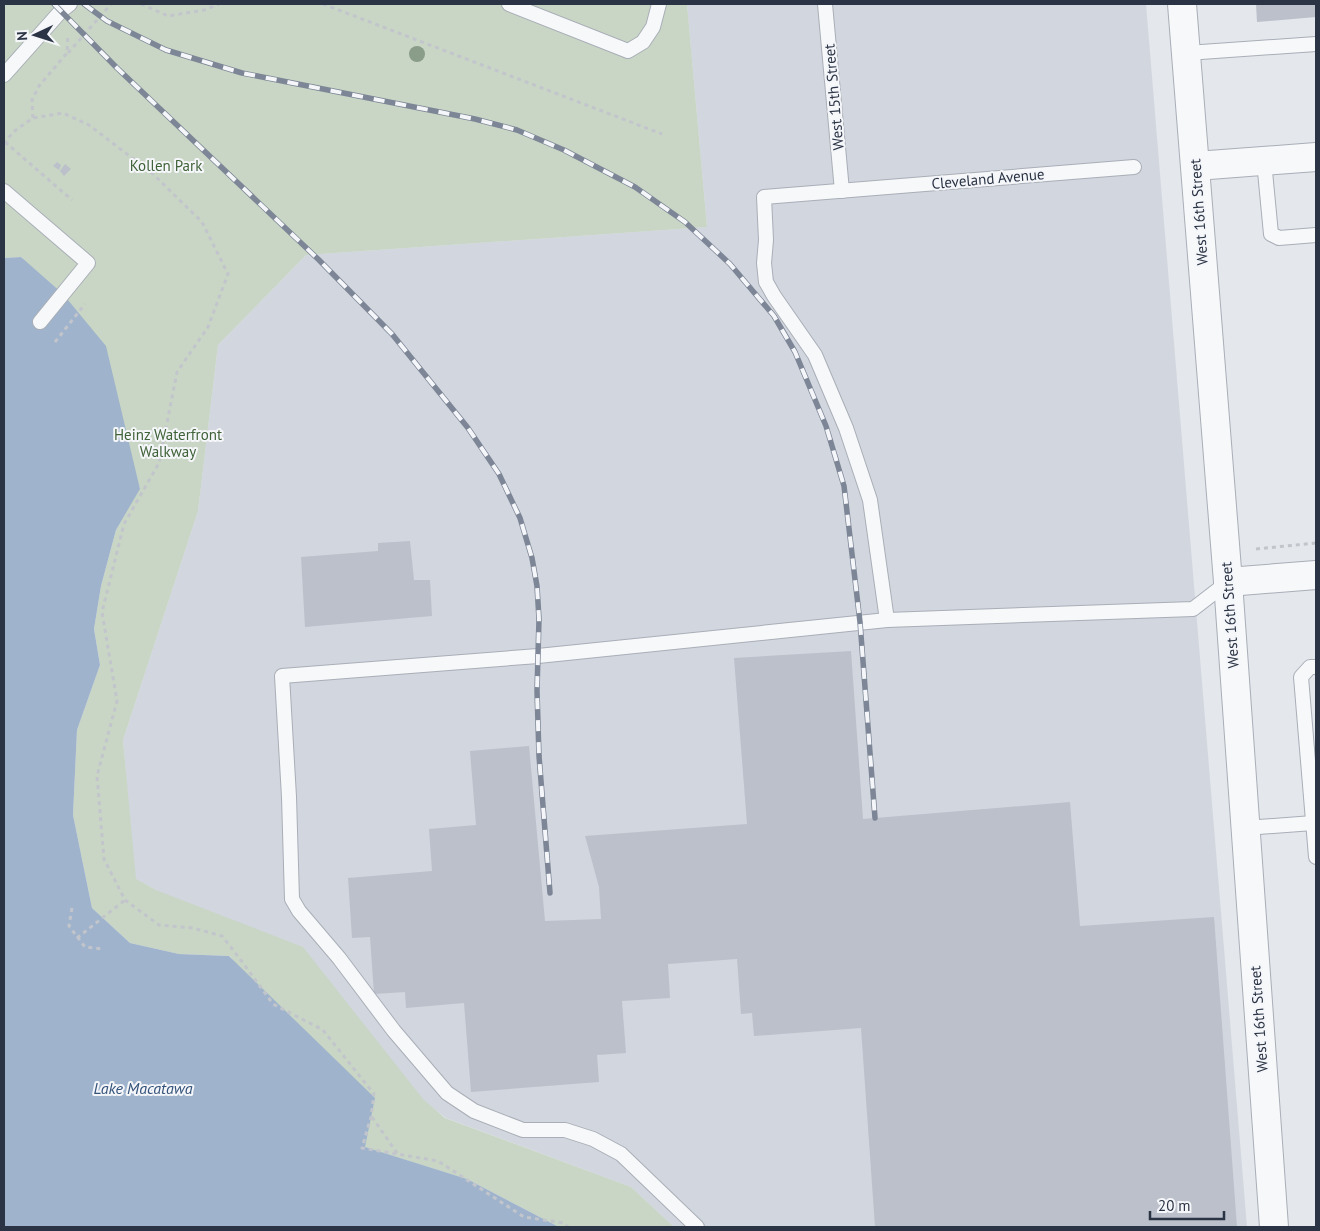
<svg xmlns="http://www.w3.org/2000/svg" width="1320" height="1231" font-family="'PT Sans',sans-serif">
<style>
.built{fill:#d2d6de}
.green{fill:#c9d6c5}
.water{fill:#9fb4cc}
.building{fill:#bbc0ca}
.lines{fill:none;stroke-linecap:round;stroke-linejoin:round}
.service-casing{stroke:#a9aeb7;stroke-width:16}
.minor-casing{stroke:#a9aeb7;stroke-width:30}
.tertiary-casing{stroke:#a9aeb7;stroke-width:30}
.path{stroke:#c2c5cb;stroke-width:3;stroke-dasharray:4 4;stroke-linecap:butt}
.service{stroke:#f7f8fa;stroke-width:14}
.minor{stroke:#f7f8fa;stroke-width:28}
.tertiary{stroke:#f7f8fa;stroke-width:28}
.rail-casing{stroke:#7d8696;stroke-width:5.5}
.rail{stroke:#f4f6f9;stroke-width:4;stroke-dasharray:11;stroke-linecap:butt}
.tree{fill:#899d89}
.labels{text-anchor:middle;stroke-width:4;stroke-linejoin:round;paint-order:stroke}
.street-label{font-size:15px;fill:#2b3445;stroke:#f4f6f9}
.park-label{font-size:15px;fill:#3f6138;stroke:#f4f6f9}
.water-label{font-size:16px;font-style:italic;fill:#34527a;stroke:#f4f6f9}
</style>
<rect width="100%" height="100%" fill="#e4e7ec"/>
<path class="built" d="M687,4H1146L1247,1227H674L631,1187L446,1118L156,890L135,879L123,740L198,511L218,345L306,255L707,227Z"/>
<path class="green" d="M4,4H687L707,227L306,255L218,345L198,511L123,740L136,879L156,890L303,947L423,1099L445,1118L631,1187L674,1227H559L467,1179L364,1147L230,956L179,954L130,943L92,908L73,815L77,730L100,665L94,629L101,586L116,530L140,488L22,257L4,258Z"/>
<path class="water" d="M21,257L63,294L106,346L140,489L116,530L101,586L94,629L100,665L77,730L73,815L92,908L130,943L179,954L229,956L375,1098L365,1147L467,1179L559,1227H4V258Z"/>
<g class="building">
<path d="M1256,4H1316V17L1257,22Z"/>
<path d="M57,162L61,165L59,170L53,166Z"/>
<path d="M65,164L71,169L64,176L60,171Z"/>
<path d="M410,541L414,580H430L432,616L305,627L301,557L378,551V543Z"/>
<path d="M851,651L863,819L1070,802L1080,926L1214,917L1237,1227H875L861,1028L754,1036L752,1013L741,1014L737,959L668,964L670,998L622,1001L626,1053L597,1055L599,1082L471,1092L464,1003L406,1008L405,992L374,994L370,937L352,938L348,878L432,871L429,829L476,825L470,751L529,746L545,921L601,919L599,887L585,836L747,824L734,658Z"/>
</g>
<g class="lines">
<g class="service-casing">
<g id="service">
<path d="M509,4L628,51L643,42L653,27L659,4"/>
<path d="M825,4L842,191"/>
<path d="M1187,53L1316,44"/>
<path d="M4,75L61,11L70,4"/>
<path d="M1264,161L1271,234L1279,238L1316,235"/>
<path d="M4,191L88,263L40,322"/>
<path d="M887,620L870,500L846,428L815,355L774,296L766,282L764,263L766,240L764,197L1134,167"/>
<path d="M1316,667H1310L1301,677L1316,857"/>
<path d="M1245,828L1313,823"/>
<path d="M697,1227L621,1154L593,1139L565,1130H523L474,1111L447,1093L394,1031L339,958L299,911L292,899L289,797L282,676L538,656L887,620L1193,609L1228,582"/>
</g>
</g>
<g class="minor-casing">
<path id="minor" d="M1196,166L1316,157"/>
</g>
<g class="tertiary-casing">
<g id="tertiary">
<path d="M1182,4L1228,582L1274,1227"/>
<path d="M1228,582L1316,575"/>
</g>
</g>
<g class="path">
<path d="M141,4L168,16L204,10L219,4"/>
<path d="M323,4L662,134"/>
<path d="M68,53L111,4"/>
<path d="M33,118L32,100L39,86L67,53L68,34"/>
<path d="M5,142L72,200"/>
<path d="M4,144L13,132L33,118L63,113L89,125L153,174L202,222L228,274L208,327L177,372L159,463L124,524L102,612L117,701L97,776L104,859L125,900L159,925L193,928L222,936L240,959L273,1004L323,1030L374,1094L371,1117L362,1148L438,1161L524,1217L564,1223L568,1227"/>
<path d="M55,342L85,304"/>
<path d="M1256,549L1316,543"/>
<path d="M72,908L69,926L85,947L103,949"/>
<path d="M77,938L125,900"/>
<path d="M372,1117L397,1153"/>
</g>
<use href="#service" class="service"/>
<use href="#minor" class="minor"/>
<use href="#tertiary" class="tertiary"/>
<g class="rail-casing">
<g id="rail">
<path d="M54,4L117,68L319,260L392,334L468,428L499,474L520,518L532,558L537,586L539,619L537,691L539,756L550,893"/>
<path d="M84,4L107,21L166,50L242,73L475,119L517,130L564,150L635,187L685,222L730,264L774,316L795,352L826,426L844,486L860,622L875,818"/>
</g>
</g>
<use href="#rail" class="rail"/>
</g>
<circle class="tree" cx="417" cy="54" r="8"/>
<g class="labels">
<g class="street-label">
<text transform="translate(834 97) rotate(-95)" y="5">West 15th Street</text>
<text transform="translate(988 179) rotate(-5)" y="5">Cleveland Avenue</text>
<text transform="translate(1199 212) rotate(-94)" y="5">West 16th Street</text>
<text transform="translate(1230 615) rotate(-94)" y="5">West 16th Street</text>
<text transform="translate(1259 1019) rotate(-94)" y="5">West 16th Street</text>
</g>
<g class="park-label">
<text x="166" y="171">Kollen Park</text>
<text x="168" y="440">Heinz Waterfront<tspan x="168" dy="17">Walkway</tspan></text>
</g>
<g class="water-label">
<text x="143" y="1094">Lake Macatawa</text>
</g>
</g>
<rect width="1320" height="1231" fill="none" stroke="#2b3445" stroke-width="10"/>
<g transform="translate(35 35) rotate(266)" stroke="#f4f6f9" stroke-width="4" paint-order="stroke">
<path d="M0-4L9 19L0 12L-9 19Z" fill="#2b3445"/>
<text y="-8" font-size="14" font-weight="bold" text-anchor="middle" fill="#2b3445">N</text>
</g>
<path d="M1150 1211v8h74v-8" fill="none" stroke="#2b3445" stroke-width="2.5"/>
<text x="1158" y="1211" font-size="15" fill="#2b3445" stroke="#f4f6f9" stroke-width="4" paint-order="stroke">20 m</text>
</svg>
